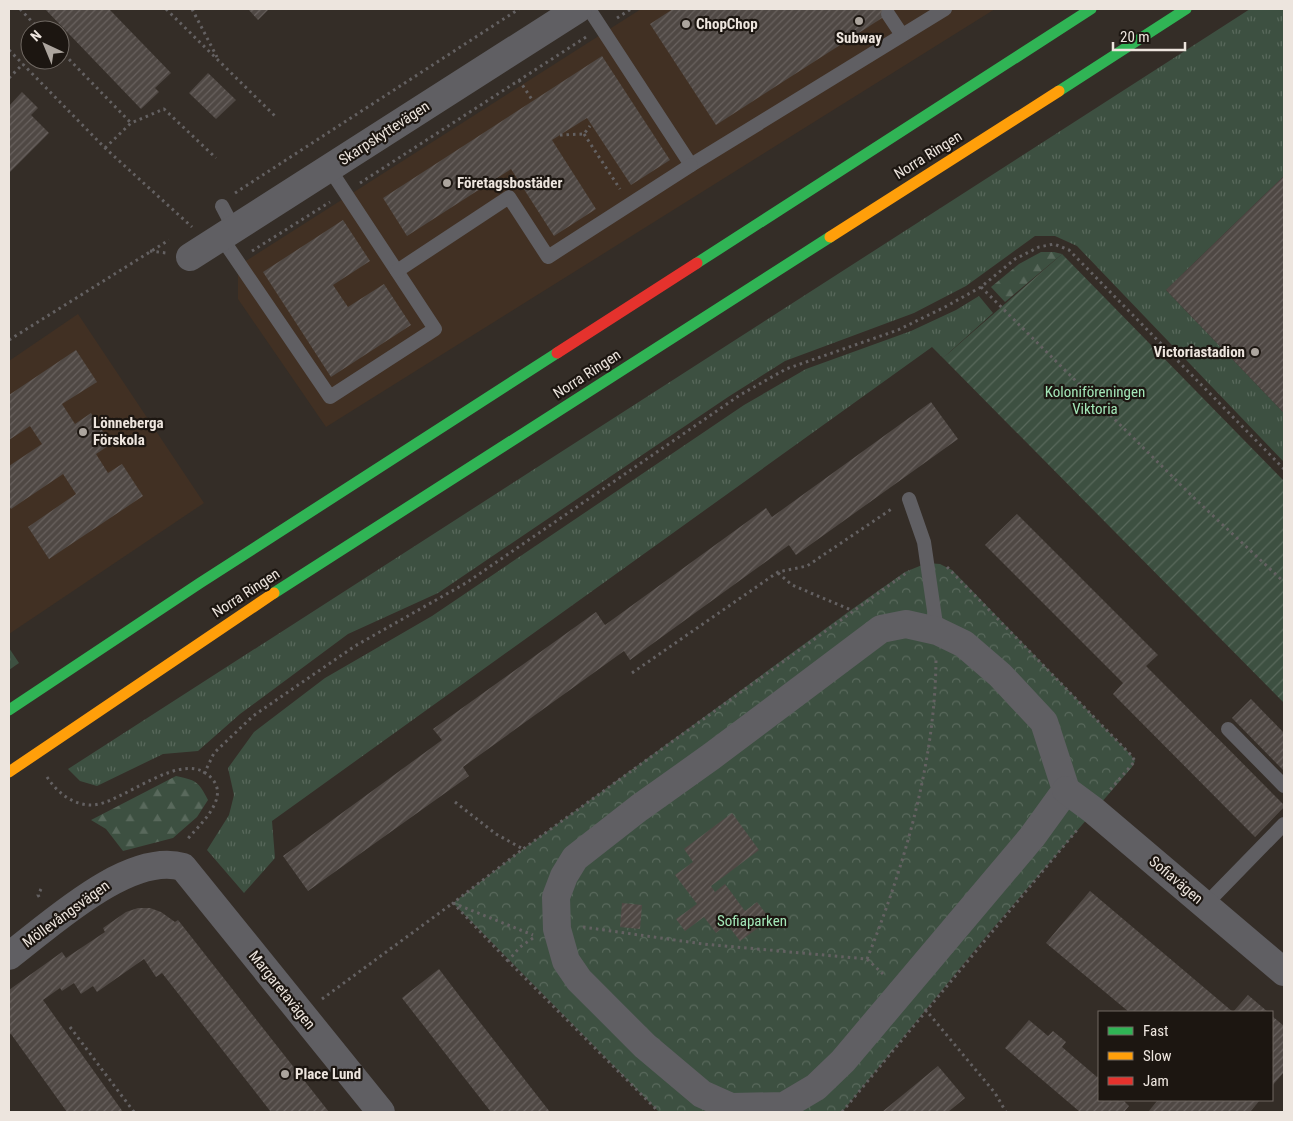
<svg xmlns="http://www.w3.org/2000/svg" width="1293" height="1121" font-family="'Roboto Condensed',sans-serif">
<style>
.built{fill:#413023}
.grass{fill:url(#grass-tufts)}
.forest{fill:url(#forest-firs)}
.park{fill:url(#park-crowns)}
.garden{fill:url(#garden-furrows)}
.building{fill:url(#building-hatch)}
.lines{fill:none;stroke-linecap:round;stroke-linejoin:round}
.path{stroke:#646162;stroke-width:3;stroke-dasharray:2.5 4;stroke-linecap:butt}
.lane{stroke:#605f63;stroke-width:14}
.street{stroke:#605f63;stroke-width:28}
.fast{stroke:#30b455;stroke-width:11}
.slow{stroke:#ff9f0a;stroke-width:11}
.jam{stroke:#e5322d;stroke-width:11}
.poi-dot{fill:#aca59e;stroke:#1c1611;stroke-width:2}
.labels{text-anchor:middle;stroke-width:4.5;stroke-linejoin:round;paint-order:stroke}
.poi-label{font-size:15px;font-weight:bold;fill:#ede5de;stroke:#1c1611;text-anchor:start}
.street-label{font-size:15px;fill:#ede5de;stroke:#1c1611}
.park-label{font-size:15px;fill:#a3e7b8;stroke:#1c1611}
</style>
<defs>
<pattern id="grass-tufts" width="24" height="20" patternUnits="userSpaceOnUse" patternTransform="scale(1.25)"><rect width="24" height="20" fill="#3d5041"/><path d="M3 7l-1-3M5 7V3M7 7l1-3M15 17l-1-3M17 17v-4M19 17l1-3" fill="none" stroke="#59695c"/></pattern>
<pattern id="forest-firs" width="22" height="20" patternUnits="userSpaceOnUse" patternTransform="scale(1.25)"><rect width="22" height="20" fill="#3d5041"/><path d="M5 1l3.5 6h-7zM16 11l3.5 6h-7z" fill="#59695c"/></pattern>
<pattern id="park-crowns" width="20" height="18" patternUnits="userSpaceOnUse" patternTransform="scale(1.25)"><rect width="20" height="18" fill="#3d5041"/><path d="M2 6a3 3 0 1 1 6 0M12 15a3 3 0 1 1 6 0" fill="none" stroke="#59695c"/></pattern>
<pattern id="garden-furrows" width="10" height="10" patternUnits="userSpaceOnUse" patternTransform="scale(1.25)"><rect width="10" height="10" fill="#3d5041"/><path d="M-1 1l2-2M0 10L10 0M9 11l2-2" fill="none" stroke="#59695c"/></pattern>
<pattern id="building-hatch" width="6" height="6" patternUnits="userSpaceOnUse" patternTransform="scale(1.25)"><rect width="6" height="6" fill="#4f4844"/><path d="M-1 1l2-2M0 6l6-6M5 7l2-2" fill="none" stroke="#69625f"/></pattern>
</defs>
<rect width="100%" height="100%" fill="#342d27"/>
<g class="built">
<path d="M641,9H995L326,427L238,299V266Z"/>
<path d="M78,314L204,503L9,634V361Z"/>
</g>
<g class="grass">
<path d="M1250,9H1284V176L1166,290L1284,413V462L1077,246L1055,236H1035L966,286L914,313L785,361L728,397L438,593L348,634L240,714L198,751L163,754L97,786L80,781L68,769Z"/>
<path d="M979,296L993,313L943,358L932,347L272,821L275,858L244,893L207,850L229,815L234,795L228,768L254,732L325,678L432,616L744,405L806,369L911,331L956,310Z"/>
</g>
<g class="forest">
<path d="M1041,252H1054L1062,254L1005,302L991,287L1019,264Z"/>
<path d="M176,776C196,780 199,782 208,800L197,817L173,838L123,851L106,829L91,820Z"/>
</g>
<g class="park">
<path d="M927,563L940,564L952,570L1131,755L1135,761L1132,767L988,934L842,1112H659L453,903L523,849L851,610L905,572Z"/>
<path d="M9,648L19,663L9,670Z"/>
</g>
<path class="garden" d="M1062,254L1284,481V703L943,358Z"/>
<g class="building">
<path d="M45,9H109L171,73L155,88L159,92L141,109Z"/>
<path d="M248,9H269L258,20Z"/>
<path d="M673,9H896L716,125L650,24Z"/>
<path d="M602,56L670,160L631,185L587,118L552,140L596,209L554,236L511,169L407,236L383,198Z"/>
<path d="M208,73L236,100L216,119L189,93Z"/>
<path d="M22,92L38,108L31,115L49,133L9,173V106Z"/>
<path d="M1284,176V413L1166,290Z"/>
<path d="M343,220L370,261L333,285L348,307L384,284L411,325L331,377L263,272Z"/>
<path d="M76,350L97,382L62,404L75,424L91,413L111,444L96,454L108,473L122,464L143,496L49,559L28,527L76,494L63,474L11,509L9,506V466L42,444L30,426L9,440V395Z"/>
<path d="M931,402L958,439L796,555L789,545L630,660L624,651L463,767L469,776L308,891L283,856L442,740L433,729L596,612L605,625L766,508L772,517Z"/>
<path d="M1017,514L1158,655L1146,666L1284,805V807L1255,837L1113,694L1123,683L985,545Z"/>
<path d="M1251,699L1284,733V771L1232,718Z"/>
<path d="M732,813L759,850L711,886L715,892L725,884L745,911L757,902L770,919L740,941L727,924L716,933L704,917L685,931L676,919L697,904L675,875L693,862L684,849Z"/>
<path d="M1090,891L1233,1012L1248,995L1268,1012H1129L1046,943Z"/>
<path d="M622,903L642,905L640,929L620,927Z"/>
<path d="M138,908H150L161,912L175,922L178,920L329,1112H271L162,973L156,977L144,959L97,992L93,986L81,994L74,983L62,991L60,988L43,1000L123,1112H67L11,1034L9,1035V990L62,952L66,958L105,932L103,928L126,912Z"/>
<path d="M439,969L461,998L550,1112H491L402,998Z"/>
<path d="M1272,1016L1284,1026V1072L1272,1086Z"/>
<path d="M1029,1020L1048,1036L1053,1031L1066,1042L1062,1047L1097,1077L1099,1075V1100H1123L1129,1106L1124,1112H1080L1005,1048Z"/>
<path d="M938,1066L965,1098L948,1112H882Z"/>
<path d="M1158,1100H1260L1250,1112H1148Z"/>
</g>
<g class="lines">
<g class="path">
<path d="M20,9L40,30"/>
<path d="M166,9L277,118"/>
<path d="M192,9L217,57"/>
<path d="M617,18L631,9"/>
<path d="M9,50L105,148L192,227"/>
<path d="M60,50L131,123"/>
<path d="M9,78L23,64"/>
<path d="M519,80L533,101"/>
<path d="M584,134L620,189"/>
<path d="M560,135L584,134L590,126"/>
<path d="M105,148L131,123L164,109L216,158"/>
<path d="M360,183L586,37"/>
<path d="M235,193L519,9"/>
<path d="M150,251L166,253"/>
<path d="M252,251L330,202"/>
<path d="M981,287L1193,497L1284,582"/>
<path d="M9,340L169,240"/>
<path d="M947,567L1131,755L1135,761L1110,790"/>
<path d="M778,573L792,585L851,610"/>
<path d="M632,673L778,572L807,566L893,508"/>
<path d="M204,774L214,753L253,716L355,646L466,583L740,395L786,369L898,330L945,307L981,287L1015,259L1039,247L1054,244L1069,250L1284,469"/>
<path d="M47,777C57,792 71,804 90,805C120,807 185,743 213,780C229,800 198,826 186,841"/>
<path d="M455,802L496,834L523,849"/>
<path d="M41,889L38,895L41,900"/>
<path d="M583,927L703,944L867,959L883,974"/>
<path d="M533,938L520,947L508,961L659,1112"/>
<path d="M867,959C905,864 935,762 936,660"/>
<path d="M508,961L453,903L523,849L909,571"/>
<path d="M322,999L453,903L533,935"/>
<path d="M925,1009L995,1093L1006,1112"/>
<path d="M70,1027L134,1112"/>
<path d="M842,1112L1077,830"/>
</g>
<g class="lane">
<path d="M589,9L691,165L945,9"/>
<path d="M888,14L902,35"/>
<path d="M222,206L234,229"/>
<path d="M221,237L330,397L435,329L329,168"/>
<path d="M397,271L509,197L548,257L691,165"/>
<path d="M909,499L924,542L937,631"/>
<path d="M1228,729L1284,786"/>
<path d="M1205,905L1284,824"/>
</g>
<g class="street">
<path d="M190,257L578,9"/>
<path d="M906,624L937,631L964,644L1000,675L1044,722L1066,790L1032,837L843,1061L816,1087L784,1106L731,1107L702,1094L645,1046L579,980L566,961L557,929L556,897L564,876L575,858L639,808L712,756L881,629Z"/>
<path d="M1066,790L1093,810L1284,972"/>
<path d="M9,956C50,925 129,851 183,867L381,1112"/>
</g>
<g class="fast">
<path d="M1059,91L1186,9"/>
<path d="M697,263L1091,9"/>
<path d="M274,593L830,237"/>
<path d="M9,710L200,583L557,353"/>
</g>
<g class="slow">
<path d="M830,237L1059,91"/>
<path d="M9,772L274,593"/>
</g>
<path class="jam" d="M557,353L697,263"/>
</g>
<g class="poi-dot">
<circle cx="859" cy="21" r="5"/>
<circle cx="686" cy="24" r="5"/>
<circle cx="447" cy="183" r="5"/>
<circle cx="1255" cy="352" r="5"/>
<circle cx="83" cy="432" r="5"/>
<circle cx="285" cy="1074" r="5"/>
</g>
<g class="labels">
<g class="poi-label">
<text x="696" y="29">ChopChop</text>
<text x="859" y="43" text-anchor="middle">Subway</text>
<text x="457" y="188">Företagsbostäder</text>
<text x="1245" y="357" text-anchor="end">Victoriastadion</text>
<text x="93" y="428">Lönneberga<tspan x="93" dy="17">Förskola</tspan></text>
<text x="295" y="1079">Place Lund</text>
</g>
<g class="street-label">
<text transform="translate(384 133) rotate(-33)" y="5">Skarpskyttevägen</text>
<text transform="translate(928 155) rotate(-32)" y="5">Norra Ringen</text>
<text transform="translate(587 374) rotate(-33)" y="5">Norra Ringen</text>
<text transform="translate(246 593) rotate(-33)" y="5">Norra Ringen</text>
<text transform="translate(1176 880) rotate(40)" y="5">Sofiavägen</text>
<text transform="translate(66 914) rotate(-36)" y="5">Möllevångsvägen</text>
<text transform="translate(282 990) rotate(51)" y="5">Margaretavägen</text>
</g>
<g class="park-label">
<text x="1095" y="397">Koloniföreningen<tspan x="1095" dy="17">Viktoria</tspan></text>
<text x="752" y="926">Sofiaparken</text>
</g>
</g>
<rect width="1293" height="1121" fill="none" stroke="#ede5de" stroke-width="20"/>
<rect x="1098" y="1011" width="175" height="90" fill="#1c1611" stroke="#706963"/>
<rect x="1108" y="1027" width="25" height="8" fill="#30b455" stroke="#706963"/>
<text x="1143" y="1036" font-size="15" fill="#ede5de">Fast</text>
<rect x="1108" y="1052" width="25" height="8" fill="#ff9f0a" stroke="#706963"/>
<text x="1143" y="1061" font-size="15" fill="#ede5de">Slow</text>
<rect x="1108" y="1077" width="25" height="8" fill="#e5322d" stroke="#706963"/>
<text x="1143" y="1086" font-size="15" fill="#ede5de">Jam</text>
<g transform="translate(45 45) rotate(316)"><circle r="24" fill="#1c1611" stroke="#706963"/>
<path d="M0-4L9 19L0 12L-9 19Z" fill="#aca59e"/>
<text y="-8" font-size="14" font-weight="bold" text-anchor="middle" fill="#ede5de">N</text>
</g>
<path d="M1113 42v8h72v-8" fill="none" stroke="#ede5de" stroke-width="2.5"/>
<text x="1120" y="42" font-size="15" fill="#ede5de" stroke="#1c1611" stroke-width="4" paint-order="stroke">20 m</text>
</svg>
